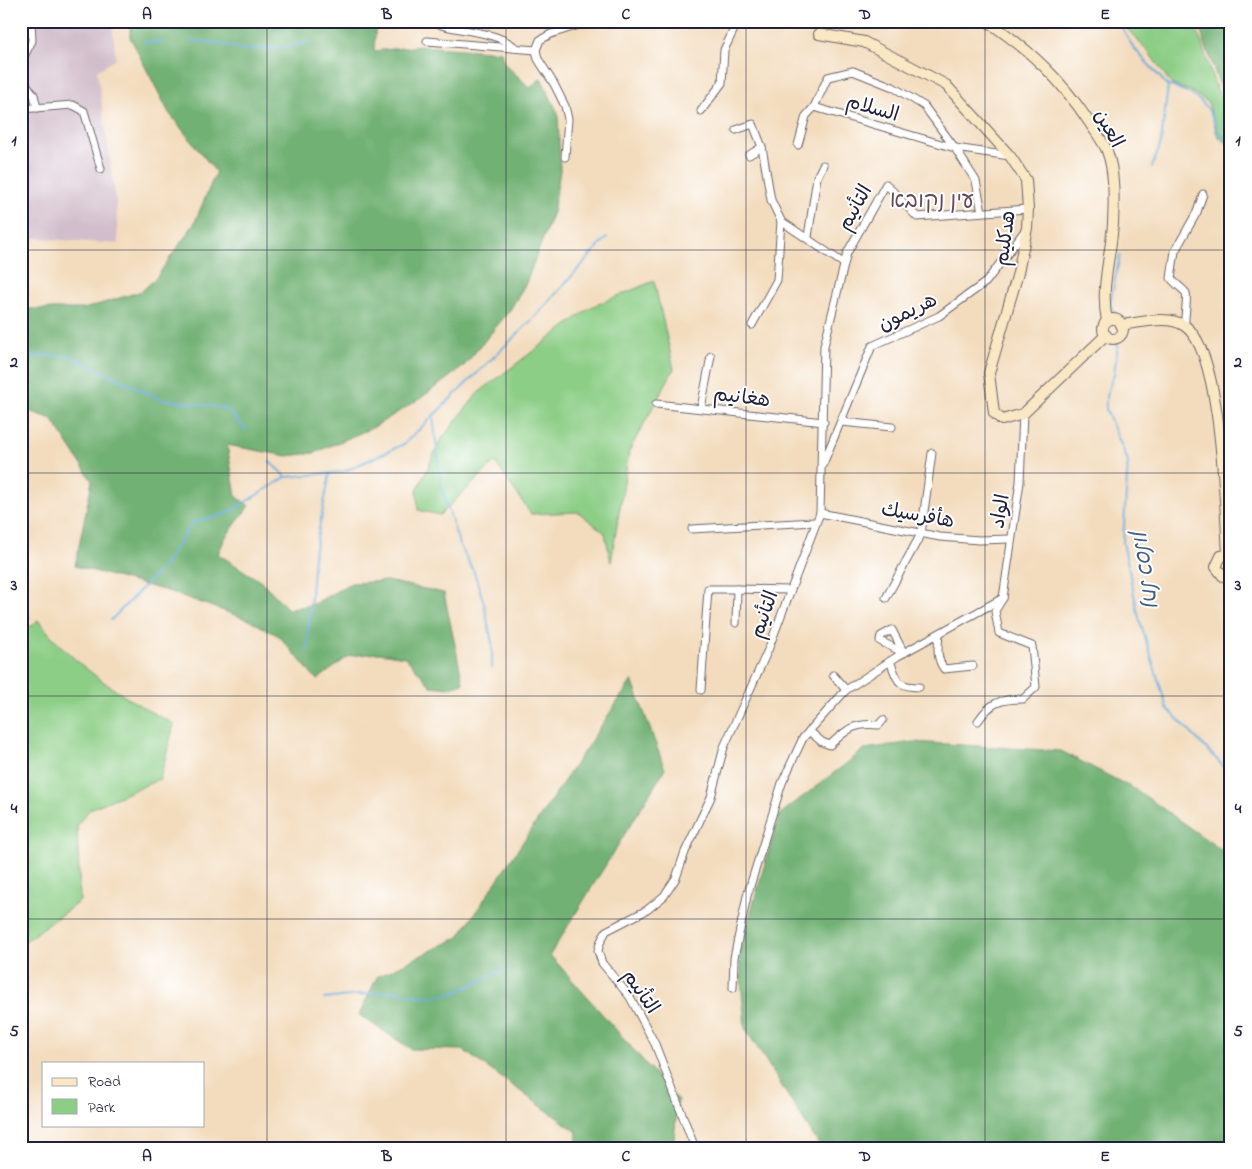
<svg xmlns="http://www.w3.org/2000/svg" width="1252" height="1169" font-family="'Indie Flower','Playpen Sans Arabic','Playpen Sans Hebrew',sans-serif">
<style>
.industrial{fill:#d1bdcb}
.green{fill:#8cce86;stroke:#577860}
.forest{fill:#71b173;stroke:#4a6a57}
.lines{fill:none;stroke-linecap:round;stroke-linejoin:round}
.stream{stroke:#65aadb;stroke-width:2}
.street-casing{stroke:#6b6368;stroke-width:9}
.secondary-casing{stroke:#6b6368;stroke-width:12}
.street{stroke:#fff;stroke-width:7}
.secondary{stroke:#fae7c3;stroke-width:10}
.grid{fill:none;stroke:#22223b;stroke-width:1;stroke-opacity:0.55}
.labels{text-anchor:middle;stroke-width:4;stroke-linejoin:round;paint-order:stroke}
.street-label{font-size:20px;fill:#22223b;stroke:#fff}
.water-label{font-size:21px;font-style:italic;fill:#405f83;stroke:#fff}
.quarter-label{font-size:22px;fill:#654b59;stroke:#fff}
.neatline{fill:none;stroke:#22223b;stroke-width:2}
.grid-label{font-size:16px;text-anchor:middle;font-weight:bold;fill:#22223b}
</style>
<rect width="100%" height="100%" fill="#fff"/>
<filter id="ink" filterUnits="userSpaceOnUse"><feTurbulence type="fractalNoise" baseFrequency=".02" numOctaves="2"/><feDisplacementMap in="SourceGraphic" scale="10" xChannelSelector="R" yChannelSelector="G"/><feConvolveMatrix kernelMatrix="1 2 1 2 8 2 1 2 1" color-interpolation-filters="sRGB"/></filter>
<filter id="wash" filterUnits="userSpaceOnUse"><feTurbulence type="fractalNoise" baseFrequency=".0096" numOctaves="4" result="noise"/><feDisplacementMap in="SourceGraphic" scale="20" xChannelSelector="R" yChannelSelector="G"/><feGaussianBlur stdDeviation="1.12" result="paint"/><feColorMatrix in="noise" values="0 0 0 0 0 0 0 0 0 0 0 0 0 0 0 0 0 1.4 0 .05"/><feComposite in="paint" operator="in"/></filter>
<g filter="url(#wash)">
<rect width="100%" height="100%" fill="#f3dcbd"/>
<g class="industrial">
<path d="M21,21H112L116,59L97,71L116,200L118,244L21,237Z"/>
<path d="M21,602L31,618L21,625Z"/>
</g>
<g class="green">
<path d="M1120,21H1194L1216,88L1231,110V145L1218,137L1208,102L1190,91L1172,85L1150,54Z"/>
<path d="M654,281L674,369L629,451L611,563L605,533L578,512L531,514L495,462L440,515L418,510L417,491L440,441L478,393L591,307Z"/>
<path d="M38,620C74,666 123,698 174,724L160,779L90,809L77,825L80,901L21,944V626H32Z"/>
</g>
<g class="forest">
<path d="M130,21H376L374,51L421,46L501,52L504,63L530,88L541,78L558,113L560,171L553,212L526,283L510,310L463,367L421,398L374,427L314,453L287,456L227,445L236,496L249,506L225,538L218,554L263,583L288,609L312,605L351,583L387,581L444,593L463,683L448,688L431,686L405,657L379,653L349,656L317,680L279,636L249,620L171,592L75,566L92,481L52,419L21,408V309H84L142,291L156,278L194,224L216,172L169,113L130,37Z"/>
<path d="M1197,21H1231V106L1221,89Z"/>
<path d="M632,680L665,769L550,955L678,1100L673,1148H576L577,1132L463,1050L411,1049L359,1015L377,977L459,937Z"/>
<path d="M913,742L1061,751L1138,791L1231,857V1148H821L745,1028L739,953L779,815L865,749Z"/>
</g>
<g class="lines">
<g class="stream">
<path d="M1118,21L1133,47L1168,86L1161,143L1152,167"/>
<path d="M191,41L218,43L244,50L286,47L310,42"/>
<path d="M145,42H164"/>
<path d="M1170,86C1184,90 1201,97 1209,111C1219,127 1213,131 1231,142"/>
<path d="M1118,319L1110,304L1120,255"/>
<path d="M1118,345L1114,374L1106,396V410L1128,461L1123,542L1139,618L1167,708L1226,769L1231,771"/>
<path d="M21,355L71,356L160,399L226,408L246,430"/>
<path d="M433,417L442,489L459,544L474,572L484,603L492,643V668"/>
<path d="M270,462L286,477L343,472L404,444L536,316L607,237"/>
<path d="M111,620L162,568L193,522L226,514L286,477"/>
<path d="M307,651L314,554L330,473"/>
<path d="M324,999L391,991L426,997L455,993L507,968"/>
</g>
</g>
</g>
<g filter="url(#ink)">
<g class="lines">
<g class="street-casing">
<g id="street">
<path d="M439,21L441,25C465,32 494,31 515,47"/>
<path d="M427,41L536,50"/>
<path d="M21,62L32,41L31,21"/>
<path d="M21,77L34,95L37,108"/>
<path d="M21,109L73,105L84,111L101,169"/>
<path d="M701,111L722,83L724,50L738,21"/>
<path d="M736,130L753,124L762,147"/>
<path d="M798,145L806,116L814,107"/>
<path d="M749,155L762,147L771,200L781,221L843,263"/>
<path d="M565,157L568,119L565,106L554,84L538,59L536,50L540,40L551,34L591,21"/>
<path d="M982,212L976,181L955,148L924,106L893,87L853,71L828,77L814,107L955,148L1010,156"/>
<path d="M808,237L817,177L823,165"/>
<path d="M752,325L777,280L781,221"/>
<path d="M1185,326C1184,318 1188,297 1186,293C1182,288 1175,284 1171,278L1175,251L1197,212L1203,194"/>
<path d="M656,404L824,422"/>
<path d="M701,408L711,356"/>
<path d="M841,422L892,427"/>
<path d="M823,464L872,346L939,316L986,282L1026,229"/>
<path d="M820,513L940,537L979,540L1010,539"/>
<path d="M692,529L815,522"/>
<path d="M886,598L921,534L932,453"/>
<path d="M736,623L737,589L789,590"/>
<path d="M892,630L904,653L880,641L881,636Z"/>
<path d="M939,634C938,647 936,658 944,669L973,666"/>
<path d="M890,661C898,681 897,687 919,687"/>
<path d="M833,675L846,690"/>
<path d="M701,690L708,589H737"/>
<path d="M978,721C991,702 1000,699 1023,699L1036,687L1032,646L999,633L995,611L1003,598L1020,482L1023,414"/>
<path d="M809,731L822,742L830,745C847,729 855,722 879,725L883,720"/>
<path d="M733,988L734,958L747,896L782,783L803,738L846,690L898,656L1003,598"/>
<path d="M695,1148L655,1044L630,997L602,963L598,951L600,943L606,931L647,910L664,896L676,878L685,852L711,797L724,747L768,650L820,513L824,346L847,253L886,184L917,217L1028,209"/>
</g>
</g>
<g class="secondary-casing">
<g id="secondary">
<path d="M987,21C1030,50 1061,79 1089,122C1095,131 1103,141 1107,151C1115,172 1114,201 1113,223C1111,257 1100,287 1107,321"/>
<path d="M819,34L864,42L946,85L1010,156L1026,180L1028,209L1027,228L1018,273L989,373L994,413L1002,420L1023,414L1106,335"/>
<circle cx="1113" cy="329" r="10"/>
<path d="M1121,325C1140,323 1168,314 1185,326C1222,351 1225,509 1228,554"/>
<path d="M1231,555L1221,556L1216,567L1223,576H1231"/>
<path d="M1229,576L1231,596"/>
</g>
</g>
<use href="#street" class="street"/>
<use href="#secondary" class="secondary"/>
</g>
</g>
<path class="grid" d="M267,21V1148M506,21V1148M746,21V1148M985,21V1148M21,250H1231M21,473H1231M21,696H1231M21,919H1231"/>
<g class="labels">
<g class="street-label">
<text transform="translate(873 107) rotate(16)" y="7">السلام</text>
<text transform="translate(1110 128) rotate(62)" y="7">العين</text>
<text transform="translate(854 207) rotate(-60)" y="7">التأنيم</text>
<text transform="translate(1004 238) rotate(-82)" y="7">هدكليم</text>
<text transform="translate(907 311) rotate(-26)" y="7">هريمون</text>
<text transform="translate(742 396) rotate(7)" y="7">هغانيم</text>
<text transform="translate(999 511) rotate(-80)" y="7">الواد</text>
<text transform="translate(918 514) rotate(10)" y="7">هأفرسيك</text>
<text transform="translate(763 614) rotate(-70)" y="7">التأنيم</text>
<text transform="translate(642 991) rotate(56)" y="7">التأنيم</text>
</g>
<g class="water-label">
<text transform="translate(1146 568) rotate(81)" y="7">נחל כסלון</text>
</g>
<g class="quarter-label">
<text x="932" y="207">עין נקובא</text>
</g>
</g>
<rect width="1252" height="1169" fill="none" stroke="#fff" stroke-width="55"/>
<rect x="42" y="1062" width="162" height="65" fill="#ffffff" stroke="#a7a7b1"/>
<rect x="52" y="1078" width="25" height="8" fill="#fae7c3" stroke="#a7a7b1"/>
<text x="88" y="1086" font-size="15" fill="#22223b">Road</text>
<rect x="52" y="1099" width="25" height="15" fill="#8cce86" stroke="#a7a7b1"/>
<text x="88" y="1112" font-size="15" fill="#22223b">Park</text>
<rect x="28" y="28" width="1196" height="1114" class="neatline"/>
<g class="grid-label">
<text x="147" y="19">A</text>
<text x="387" y="19">B</text>
<text x="626" y="19">C</text>
<text x="865" y="19">D</text>
<text x="1105" y="19">E</text>
<text x="14" y="145">1</text>
<text x="1238" y="145">1</text>
<text x="14" y="367">2</text>
<text x="1238" y="367">2</text>
<text x="14" y="590">3</text>
<text x="1238" y="590">3</text>
<text x="14" y="813">4</text>
<text x="1238" y="813">4</text>
<text x="14" y="1036">5</text>
<text x="1238" y="1036">5</text>
<text x="147" y="1161">A</text>
<text x="387" y="1161">B</text>
<text x="626" y="1161">C</text>
<text x="865" y="1161">D</text>
<text x="1105" y="1161">E</text>
</g>
</svg>
